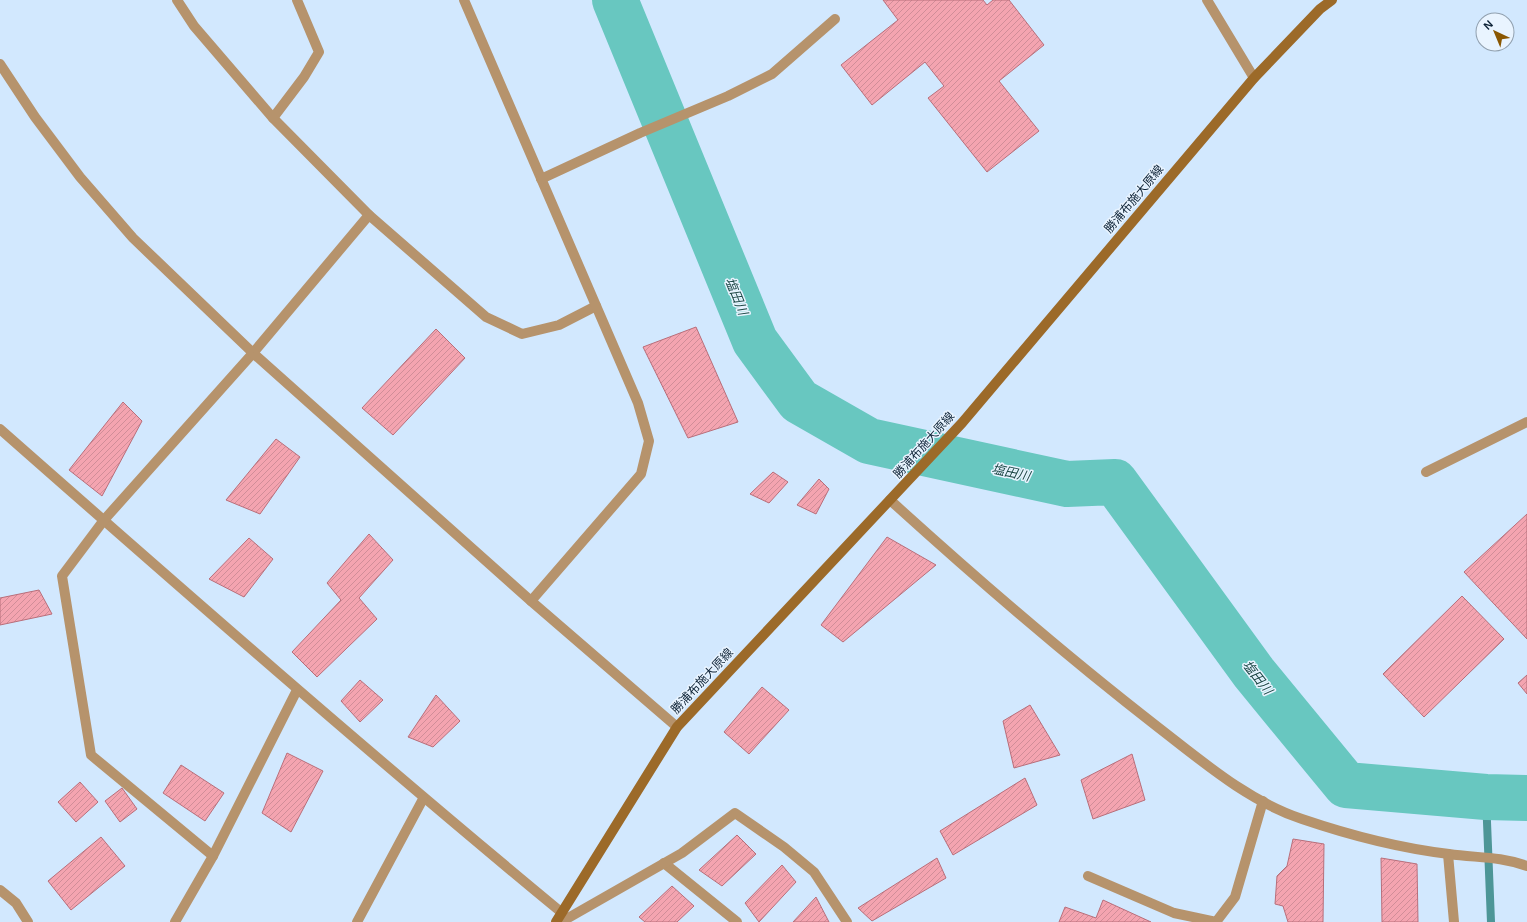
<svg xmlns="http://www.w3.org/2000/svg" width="1527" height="922" font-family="Arial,'Noto Sans JP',sans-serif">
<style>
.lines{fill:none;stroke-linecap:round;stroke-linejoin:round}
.stream{stroke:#4d9697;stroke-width:8}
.river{stroke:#68c7c0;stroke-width:46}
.building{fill:url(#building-hatch);stroke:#b86e7a}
.service{stroke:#b6936c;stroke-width:10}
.minor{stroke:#b6936c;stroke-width:10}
.tertiary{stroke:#b6936c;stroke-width:10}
.secondary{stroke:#9c6a29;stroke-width:10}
.labels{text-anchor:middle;stroke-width:3;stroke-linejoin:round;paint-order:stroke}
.street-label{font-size:12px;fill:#0d2236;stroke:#e9f4ff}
.water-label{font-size:13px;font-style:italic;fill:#1e4947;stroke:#e9f4ff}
</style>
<defs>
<pattern id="building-hatch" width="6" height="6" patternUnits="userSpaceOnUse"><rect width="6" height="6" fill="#f4a4b0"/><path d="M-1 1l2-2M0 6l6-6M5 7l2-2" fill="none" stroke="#d08d98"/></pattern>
</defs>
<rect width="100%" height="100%" fill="#d2e8fe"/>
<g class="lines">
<path class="stream" d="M1486,797L1491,922"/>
<path class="river" d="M615,0L755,341L799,401L869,441L1067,484L1115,482L1254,673L1346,785L1486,797L1527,798"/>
</g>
<g class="building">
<path d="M883,0H983L987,5L993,0H1009L1044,45L999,81L1039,131L987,172L928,98L944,86L925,62L872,105L841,65L898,20Z"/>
<path d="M696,327L738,422L688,438L643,347Z"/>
<path d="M436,329L465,358L393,435L362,408Z"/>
<path d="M123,402L142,421L102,496L69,470Z"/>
<path d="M276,439L300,457L260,514L226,500Z"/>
<path d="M773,472L788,482L769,503L750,494Z"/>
<path d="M819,479L829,489L816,514L797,505Z"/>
<path d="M1527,514V639L1464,572Z"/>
<path d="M369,534L393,560L359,598L377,619L317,677L292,652L341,600L327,583Z"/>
<path d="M887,537L936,565L843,642L821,625Z"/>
<path d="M249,538L273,559L244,597L209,579Z"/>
<path d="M39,590L52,614L0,625V598Z"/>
<path d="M1462,596L1504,639L1424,717L1383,674Z"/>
<path d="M1527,675V694L1518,683Z"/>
<path d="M360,680L383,700L360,722L341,701Z"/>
<path d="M762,687L789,710L749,754L724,732Z"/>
<path d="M436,695L460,721L433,747L408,737Z"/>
<path d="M1030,705L1060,755L1014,768L1003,721Z"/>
<path d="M287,753L323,771L291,832L262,813Z"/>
<path d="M1132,754L1145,800L1093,819L1081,780Z"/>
<path d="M181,765L224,793L205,821L163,793Z"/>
<path d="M1025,778L1037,805L953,855L940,831Z"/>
<path d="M80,782L98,802L76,822L58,802Z"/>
<path d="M122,788L137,809L120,822L105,801Z"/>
<path d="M737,835L756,854L722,886L699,870Z"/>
<path d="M101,837L125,866L71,910L48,881Z"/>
<path d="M1293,839L1324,844L1323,922H1288L1283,906L1275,904L1277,876L1287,866Z"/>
<path d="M937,858L946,878L872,921L858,908Z"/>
<path d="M1381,858L1417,864L1418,922H1382Z"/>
<path d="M782,865L796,882L759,922L745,903Z"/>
<path d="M672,886L694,906L677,922H645L639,917Z"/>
<path d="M816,897L829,922H793Z"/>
<path d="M1103,900L1151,922H1059L1065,907L1096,918Z"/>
</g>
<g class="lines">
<path class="service" d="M1426,472L1527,422"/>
<g class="minor">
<path d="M177,0L194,26L273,118L369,215L486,317L522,334L559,325L596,306"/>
<path d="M464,0L638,403L649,441L641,474L531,601"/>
<path d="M1207,0L1254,78"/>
<path d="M273,118L304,77L319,52L297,0"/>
<path d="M541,179L640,133L728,96L772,74L835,19"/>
<path d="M0,429C185,592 371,755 561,912"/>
<path d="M890,500C977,579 1066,656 1159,728C1203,762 1248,801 1302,819C1349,835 1399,848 1449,854C1477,858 1499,856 1527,866"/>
<path d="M1448,854L1454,922"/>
<path d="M213,856L91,755L62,576L104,520L253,353L369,215"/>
<path d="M664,863L737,922"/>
<path d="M1088,876L1174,913L1216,922L1235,897L1263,801"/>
<path d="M0,890L16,903L28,922"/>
<path d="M175,922L213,856L297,690"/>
<path d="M357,922L423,799"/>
<path d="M561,922L682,853L735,813L784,847L814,872L847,922"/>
</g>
<path class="tertiary" d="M0,64L35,117L80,177L133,238L253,353L531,601L677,727"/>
<path class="secondary" d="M556,922L677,727L962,423L1254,78L1320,9L1332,0"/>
</g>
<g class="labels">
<g class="street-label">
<text transform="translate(1134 199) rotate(-50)" y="4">勝浦布施大原線</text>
<text transform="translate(924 445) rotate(-48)" y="4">勝浦布施大原線</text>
<text transform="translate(702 681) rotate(-47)" y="4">勝浦布施大原線</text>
</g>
<g class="water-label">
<text transform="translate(737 296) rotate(68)" y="5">塩田川</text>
<text transform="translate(1011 472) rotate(12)" y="5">塩田川</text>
<text transform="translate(1258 677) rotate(52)" y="5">塩田川</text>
</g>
</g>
<g transform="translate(1495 32) rotate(316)"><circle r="19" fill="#e9f4ff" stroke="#91a0af"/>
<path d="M0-3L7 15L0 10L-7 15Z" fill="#8a5702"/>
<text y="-6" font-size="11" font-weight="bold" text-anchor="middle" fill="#0d2236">N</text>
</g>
</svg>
